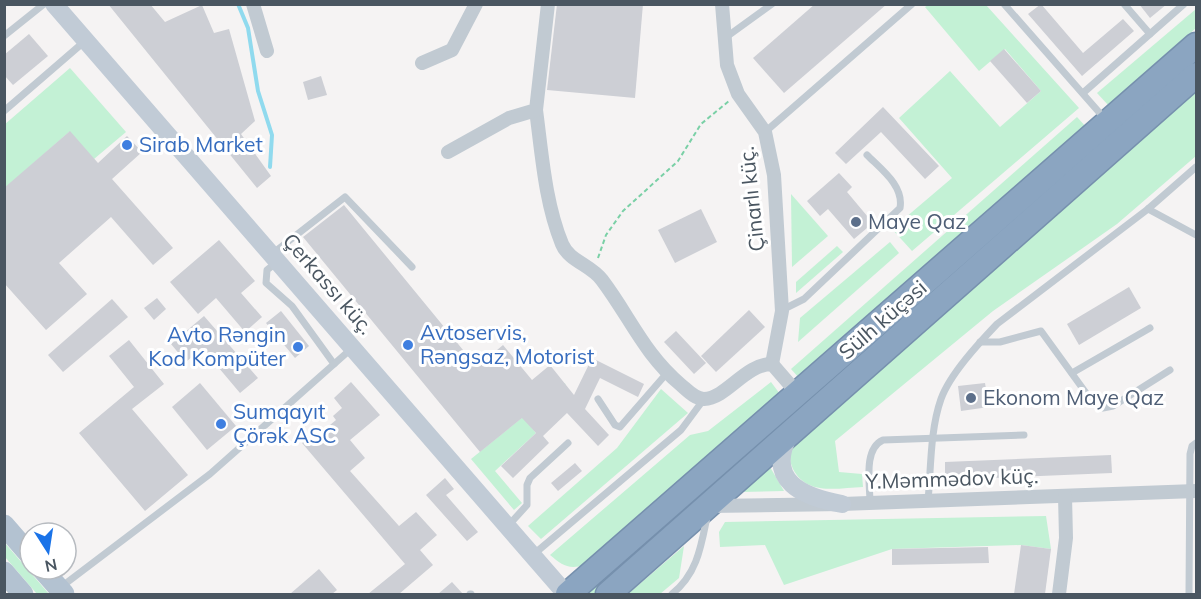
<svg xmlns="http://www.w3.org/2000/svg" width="1201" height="599" font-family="Mulish,sans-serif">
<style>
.green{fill:#c3f1d5}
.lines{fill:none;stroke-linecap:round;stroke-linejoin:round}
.stream{stroke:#90daee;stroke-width:4}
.building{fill:#cdcfd5}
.highway-casing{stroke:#7690ad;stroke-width:27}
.path{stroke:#7ad0a6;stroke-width:2;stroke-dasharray:4.5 3;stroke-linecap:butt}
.lane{stroke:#c1cad2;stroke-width:7}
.street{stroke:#c1cad2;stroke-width:14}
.secondary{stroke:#c1cbd6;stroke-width:18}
.primary{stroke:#b3c2d1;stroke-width:21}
.highway{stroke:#8ba5c1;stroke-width:24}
.shop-dot{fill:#3f7fe0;stroke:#fff;stroke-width:2}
.service-dot{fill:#5c6f8a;stroke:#fff;stroke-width:2}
.labels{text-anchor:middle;stroke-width:6;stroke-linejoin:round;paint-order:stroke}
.shop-label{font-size:21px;fill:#366cbe;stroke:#fff;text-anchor:start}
.street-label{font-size:21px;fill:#4a5661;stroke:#fff}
.service-label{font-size:21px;fill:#4e5e75;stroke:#fff;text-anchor:start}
</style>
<rect width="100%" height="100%" fill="#f5f3f3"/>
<g class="green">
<path d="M928,5H986L1079,108L912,251L892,229L952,178L899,118L950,71L1000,127L1041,91L1005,49L979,71L925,7Z"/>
<path d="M1196,9V28L1109,106L1097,93Z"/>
<path d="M70,68L126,132L94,159L69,132L5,188L4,125Z"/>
<path d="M1196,89V156L1117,224L993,311L835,441L839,472L862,474L863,487C837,488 807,496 793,469C789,460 789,455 793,446Z"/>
<path d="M1077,117L1087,128L799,378L791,369Z"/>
<path d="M791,194L828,236L792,267Z"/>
<path d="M890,242L899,253L798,342L800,318Z"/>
<path d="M837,246L843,252L796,293V282Z"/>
<path d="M771,382L780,394L585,565C568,570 562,565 550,555L690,435L708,431Z"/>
<path d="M565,383L567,391L530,426L536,433L495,471L522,503L514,510L471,459Z"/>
<path d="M661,389L688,413L541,539L528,526L617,448Z"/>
<path d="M770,467L784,491L741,492Z"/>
<path d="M676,513L681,519L594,594H582Z"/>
<path d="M1046,516L1051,549L1021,545L892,549L784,585L765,545L720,547L719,532L725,522Z"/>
<path d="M4,542L49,594H37L5,557Z"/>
<path d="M684,546L679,578L660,594H628Z"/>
</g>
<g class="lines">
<path class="stream" d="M238,4L248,28L258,91L272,135L270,167"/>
</g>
<g class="building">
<path d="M108,4H150L165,22L202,5L214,33L229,29L255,121L241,134L271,176L257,188Z"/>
<path d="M557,4H643L635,98L547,90Z"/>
<path d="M815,4H887L784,93L753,58Z"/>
<path d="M1041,4L1083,53L1123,19L1134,31L1082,76L1028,14Z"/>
<path d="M1139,4H1167L1150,18Z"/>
<path d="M29,34L48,56L13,85L4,75V55Z"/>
<path d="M1004,49L1041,91L1027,103L990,61Z"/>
<path d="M321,76L327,95L308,100L303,82Z"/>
<path d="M883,107L939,166L925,179L881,132L846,164L835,153Z"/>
<path d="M70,131L98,163L127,136L142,152L112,179L173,248L153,265L111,217L59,263L87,294L46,330L4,283V188Z"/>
<path d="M839,173L852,187L847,192L873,223L854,239L828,209L820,216L807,201Z"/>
<path d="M344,205L477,367L503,345L532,380L550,365L574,395L592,358L644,384L638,397L600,378L585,409L609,435L598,446L567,413L543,436L549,443L513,478L501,466L536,433L522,418L480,452L303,237Z"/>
<path d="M701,209L717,242L675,263L658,230Z"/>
<path d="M219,240L255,281L241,293L262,317L245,332L216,298L198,314L170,282Z"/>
<path d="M1129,287L1141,308L1079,345L1067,324Z"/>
<path d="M157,298L166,309L154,320L144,308Z"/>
<path d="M112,299L128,317L63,372L48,355Z"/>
<path d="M749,310L765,327L716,372L701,356Z"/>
<path d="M281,311L309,346L295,358L266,323Z"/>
<path d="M204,316L258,378L240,393L202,348L186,362L171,344Z"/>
<path d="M676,331L706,363L694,374L664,342Z"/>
<path d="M129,340L164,384L132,409L188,475L145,511L79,433L134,387L109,356Z"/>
<path d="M351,382L380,415L350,440L365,458L350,471L399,526L416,512L437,535L420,550L433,565L399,594H368L405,564L302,443L315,431L318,435L336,420L333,416L342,408L334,398Z"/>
<path d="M200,383L236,426L207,450L172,407Z"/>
<path d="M985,383L989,407L961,411L958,386Z"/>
<path d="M1111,455L1112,473L945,480V462Z"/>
<path d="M575,463L582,471L558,491L551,483Z"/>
<path d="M445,478L454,489L446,495L478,532L467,541L426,495Z"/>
<path d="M1021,545L1051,549L1045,594H1014Z"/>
<path d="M988,547L989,563L892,565V549Z"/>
<path d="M319,569L337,590L332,594H290Z"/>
<path d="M452,582L463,594H438Z"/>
</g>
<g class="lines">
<g class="highway-casing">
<g id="highway">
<path d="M568,594L1196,45"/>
<path d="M608,594L1196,75"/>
</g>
</g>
<path class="path" d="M598,258L606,235L623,211L678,161L701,124L729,101"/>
<g class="lane">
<path d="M1004,4L1105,119"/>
<path d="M1124,4L1150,34"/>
<path d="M4,36L44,4"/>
<path d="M725,38L772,4"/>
<path d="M1083,93L1184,4"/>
<path d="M4,111L85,41"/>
<path d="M765,132L912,4"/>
<path d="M1148,209L1196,235"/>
<path d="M272,254L345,197L412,267"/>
<path d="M277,262L267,270L266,283L292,306L334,364"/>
<path d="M782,310L804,299L900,208C904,186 882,170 867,155"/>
<path d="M980,342H1000L1041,331L1094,404L1103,408L1113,406L1170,370"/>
<path d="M1072,373L1150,328"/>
<path d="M598,399L615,425L620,427L667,373"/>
<path d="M928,501C931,469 930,430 941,399C950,374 979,343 997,324L1148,209L1196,167"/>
<path d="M870,503C870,484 863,449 883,440L1024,435"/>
<path d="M508,526L527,505V485L530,478L568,443"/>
<path d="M534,554L681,430L704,399"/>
<path d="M61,587L210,474L351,349"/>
<path d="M470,594H471"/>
<path d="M672,594C697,574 701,547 707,517"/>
<path d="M1189,594L1190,454L1192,446L1196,443"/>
</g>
<g class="street">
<path d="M253,4L267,51"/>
<path d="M722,4L727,65L738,94L765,132L774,175L782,311L772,364"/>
<path d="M422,63L452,50L476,4"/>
<path d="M536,110C542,155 545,202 562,244C569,261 591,265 602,280C630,317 644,354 681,385C687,390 695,399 704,399C727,398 745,364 772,364L798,394"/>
<path d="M448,152L509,118L536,110L548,4"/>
<path d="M709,506L842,504L1196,491"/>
<path d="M1059,594L1066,538L1065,496"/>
</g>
<g class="secondary">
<path d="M54,4L566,594"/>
<path d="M789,435C765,481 803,497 842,504"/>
</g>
<g class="primary">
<path d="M4,525L30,555"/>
<path d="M42,569L64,594"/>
<path d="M4,572L23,594"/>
</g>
<use href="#highway" class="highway"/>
</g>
<g class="shop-dot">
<circle cx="127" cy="145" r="6"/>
<circle cx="408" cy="345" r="6"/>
<circle cx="298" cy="347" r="6"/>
<circle cx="221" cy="424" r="6"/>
</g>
<g class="service-dot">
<circle cx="856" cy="222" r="6"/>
<circle cx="971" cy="398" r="6"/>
</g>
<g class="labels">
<g class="shop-label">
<text x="139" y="152">Sirab Market</text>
<text x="420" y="340">Avtoservis,<tspan x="420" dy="24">Rəngsaz, Motorist</tspan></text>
<text x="286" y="342" text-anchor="end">Avto Rəngin<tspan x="286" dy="24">Kod Kompüter</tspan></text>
<text x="233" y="419">Sumqayıt<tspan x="233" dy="24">Çörək ASC</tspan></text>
</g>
<g class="street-label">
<text transform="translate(752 199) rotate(-96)" y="7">Çinarlı küç.</text>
<text transform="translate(328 284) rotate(49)" y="7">Çerkassı küç.</text>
<text transform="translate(883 320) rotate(-41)" y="7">Sülh küçəsi</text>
<text transform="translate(952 479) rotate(-2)" y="7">Y.Məmmədov küç.</text>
</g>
<g class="service-label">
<text x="868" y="229">Maye Qaz</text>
<text x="983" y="405">Ekonom Maye Qaz</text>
</g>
</g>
<rect width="1201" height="599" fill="none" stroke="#4a5661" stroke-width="12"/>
<g transform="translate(48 551) rotate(168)"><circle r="28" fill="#ffffff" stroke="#b7bbc0" stroke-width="1.5"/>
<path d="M0-4.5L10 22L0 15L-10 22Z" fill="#1a73e8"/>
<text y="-9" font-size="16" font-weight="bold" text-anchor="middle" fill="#4a5661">N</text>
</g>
</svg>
